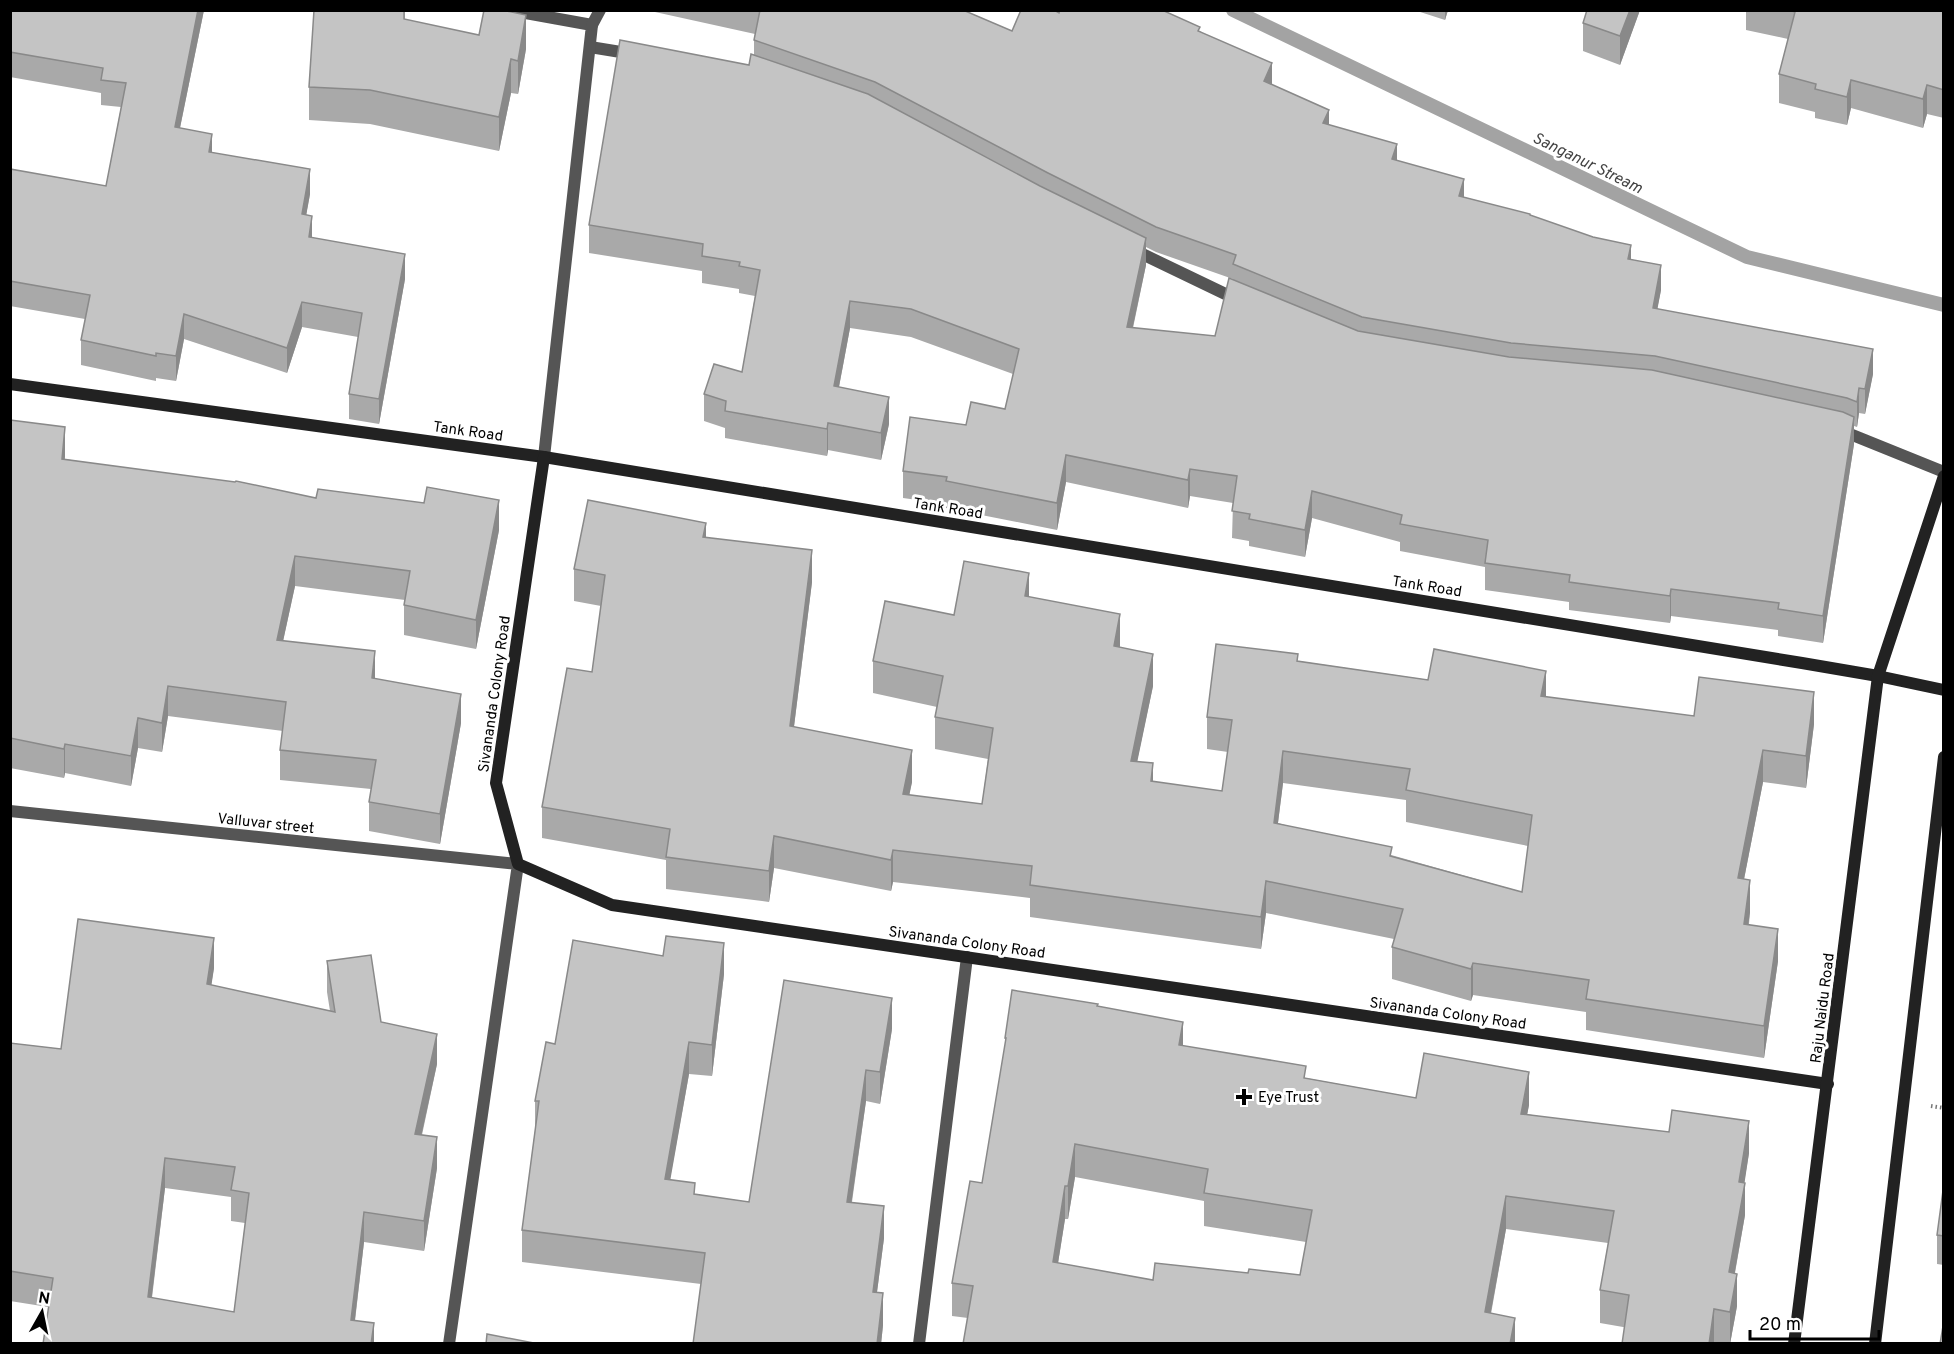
<svg xmlns="http://www.w3.org/2000/svg" width="1954" height="1354" font-family="Overpass,sans-serif">
<style>
.lines{fill:none;stroke-linecap:round;stroke-linejoin:round}
.stream{stroke:#a3a3a3;stroke-width:14}
.path{stroke:#777;stroke-width:4;stroke-dasharray:1.5 3;stroke-linecap:butt}
.lane{stroke:#555;stroke-width:12}
.street{stroke:#555;stroke-width:12}
.secondary{stroke:#222;stroke-width:12}
.wall{fill:#a9a9a9;fill-rule:evenodd}
.shaded-wall{fill:#898989}
.building{fill:#c4c4c4;stroke:#898989;stroke-width:1.5;fill-rule:evenodd}
.poi-dot{fill:#000;stroke:#fff;stroke-width:2}
.labels{text-anchor:middle;stroke-width:6;stroke-linejoin:round;paint-order:stroke}
.street-label{font-size:15px;fill:#000;stroke:#fff}
.poi-label{font-size:15px;fill:#000;stroke:#fff;text-anchor:start}
.water-label{font-size:16px;font-style:italic;fill:#444;stroke:#fff}
</style>
<rect width="100%" height="100%" fill="#fff"/>
<g class="lines">
<path class="stream" d="M1233,10L1747,257L1944,305"/>
<path class="path" d="M1931,1106L1944,1108"/>
<g class="lane">
<path d="M590,47L633,54"/>
<path d="M1134,250L1240,301"/>
<path d="M1840,430L1944,472"/>
</g>
<g class="street">
<path d="M509,10L592,25L544,457"/>
<path d="M592,25L600,10"/>
<path d="M10,811L518,864L449,1344"/>
<path d="M919,1344L967,957"/>
</g>
<g class="secondary">
<path d="M10,384L544,457L1802,663L1878,676L1944,690"/>
<path d="M544,457L496,783L518,864L612,905L1828,1084"/>
<path d="M1794,1344L1878,676L1944,476"/>
<path d="M1875,1344L1944,757"/>
</g>
</g>
<g class="wall">
<path d="M10,10H204L180,128L212,152L310,194L306,215L312,237L405,279L379,424L349,419V394L358,337L302,327L287,373L184,339L176,381L156,378V381L81,365V340L85,319L10,306V169L106,186L121,107L101,105V93L10,77Z"/>
<path d="M405,10V20L526,49L518,94L511,93L499,151L370,124L309,120V87Z"/>
<path d="M655,10H963L1012,31L1059,13L1166,10V12L1200,31L1272,85L1329,125L1397,160L1464,197L1530,215L1631,259L1661,290L1657,309L1873,374L1865,414L1859,413L1857,427L1854,426V444L1823,643L1778,636V630L1671,616L1670,623L1569,610V602L1485,590V567L1400,551V542L1312,518L1305,557L1249,546V541L1232,538L1233,503L1190,496L1188,508L1066,482L1057,530L946,508V504L903,498V471L966,425L1005,409L1013,374L911,337L850,328L839,387L889,424L881,460L828,450L827,456L725,438V428L704,421V394L742,372L755,296L739,293V289L702,283V271L589,253V225L749,65L754,55V40L755,34L655,12ZM1146,247L1156,252L1233,279L1215,336L1133,328L1146,265Z"/>
<path d="M1414,10H1448L1445,20Z"/>
<path d="M1640,10L1620,65L1583,51V23Z"/>
<path d="M1746,10H1944V118L1927,114L1923,128L1851,108L1847,125L1815,118V112L1779,103V74L1788,39L1746,30Z"/>
<path d="M10,420L65,459L316,498L499,530L476,649L404,635V605L405,600L295,586L283,641L375,678L461,723L440,844L369,831V802L371,789L280,780V750L283,731L168,716L162,752L138,748L131,786L65,773L64,778L10,768Z"/>
<path d="M706,537L812,582L794,727L912,782L909,795L982,804L988,759L935,749V717L937,707L873,693V661L954,615L1029,597L1119,647L1153,686L1137,761L1153,782L1222,791L1228,752L1207,749V717L1298,661L1546,697L1694,716L1814,724L1806,788L1763,782L1744,879L1750,912L1749,924L1778,961L1764,1058L1586,1030V1012L1473,995L1471,1001L1392,979V947L1394,939L1266,913L1261,949L1030,917V898L893,882L891,891L774,868L769,902L666,889V860L542,838V807L592,672L601,606L574,601V569ZM1283,783L1406,800V822L1528,846L1522,892L1278,823Z"/>
<path d="M327,961L381,1022L437,1064L422,1135L437,1168L424,1251L364,1242L355,1321L374,1344L48,1307L10,1301V1043L61,1049L214,968L211,985L330,1011L327,992ZM165,1188L231,1197V1221L245,1223L234,1312L152,1298Z"/>
<path d="M724,974L712,1076L689,1074L670,1179L695,1194L749,1202L892,1029L880,1104L866,1101L852,1202L884,1238L877,1292L883,1325L881,1344H693L701,1284L522,1262V1230L535,1130V1101L555,1044Z"/>
<path d="M1098,1006L1183,1046L1306,1078L1416,1098L1529,1105L1527,1114L1749,1153L1744,1183L1745,1215L1735,1273L1737,1306L1730,1344H1721L1600,1323V1290L1608,1243L1506,1229L1491,1314L1515,1344L968,1318L952,1316V1283L982,1183L1005,1049V1038ZM1075,1177L1204,1201V1226L1306,1242L1300,1275L1248,1273L1153,1280L1058,1263L1065,1219H1068Z"/>
<path d="M1944,1183V1265L1937,1264V1235Z"/>
</g>
<g class="shaded-wall">
<path d="M198,10H204L175,152V127Z"/>
<path d="M1445,10H1448L1445,20Z"/>
<path d="M1630,10H1640L1620,65V36Z"/>
<path d="M526,15V49L518,94V61Z"/>
<path d="M511,59V93L499,151V117Z"/>
<path d="M1272,63V88L1264,81Z"/>
<path d="M1851,80V108L1847,125V97Z"/>
<path d="M1927,85V114L1923,128V99Z"/>
<path d="M1329,110V135L1323,123Z"/>
<path d="M212,134V159L209,152Z"/>
<path d="M1397,144V169L1392,159Z"/>
<path d="M310,169V194L302,239V214Z"/>
<path d="M1464,179V204L1459,196Z"/>
<path d="M312,216V241L309,237Z"/>
<path d="M1146,238V265L1127,354V327Z"/>
<path d="M1631,245V270L1628,259Z"/>
<path d="M405,254V279L379,424V399Z"/>
<path d="M1661,265V290L1653,333V308Z"/>
<path d="M850,301V328L834,413V386Z"/>
<path d="M302,302V327L287,373V348Z"/>
<path d="M184,314V339L176,381V356Z"/>
<path d="M1873,349V374L1865,414V389Z"/>
<path d="M1859,388V413L1857,427V402Z"/>
<path d="M889,397V424L881,460V433Z"/>
<path d="M1854,417V444L1823,643V616Z"/>
<path d="M828,423V450L827,456V429Z"/>
<path d="M65,427V457L62,488V459Z"/>
<path d="M1066,455V482L1057,530V503Z"/>
<path d="M1190,469V496L1188,508V480Z"/>
<path d="M1312,491V518L1305,557V530Z"/>
<path d="M499,500V530L476,649V620Z"/>
<path d="M706,523V555L703,537Z"/>
<path d="M812,550V582L790,758V726Z"/>
<path d="M295,556V586L277,669V640Z"/>
<path d="M1029,573V605L1025,596Z"/>
<path d="M1671,589V616L1670,623V596Z"/>
<path d="M1120,614V646L1114,678V646Z"/>
<path d="M375,651V681L372,678Z"/>
<path d="M1153,654V686L1131,792V761Z"/>
<path d="M1546,671V703L1541,696Z"/>
<path d="M168,686V716L162,752V723Z"/>
<path d="M1814,692V724L1806,788V756Z"/>
<path d="M461,694V723L440,844V814Z"/>
<path d="M138,718V748L131,786V756Z"/>
<path d="M65,744V773L64,778V749Z"/>
<path d="M912,750V782L903,826V794Z"/>
<path d="M1763,750V782L1738,910V878Z"/>
<path d="M1283,751V783L1274,854V823Z"/>
<path d="M1153,763V795L1151,781Z"/>
<path d="M774,836V868L769,902V871Z"/>
<path d="M893,850V882L891,891V860Z"/>
<path d="M1750,880V912L1744,955V924Z"/>
<path d="M1266,881V913L1261,949V917Z"/>
<path d="M1778,929V961L1764,1058V1026Z"/>
<path d="M214,938V968L207,1015V984Z"/>
<path d="M724,943V974L712,1076V1045Z"/>
<path d="M1473,963V995L1471,1001V969Z"/>
<path d="M892,998V1029L880,1104V1072Z"/>
<path d="M1183,1022V1054L1179,1045Z"/>
<path d="M437,1034V1064L415,1164V1134Z"/>
<path d="M689,1042V1074L665,1210V1179Z"/>
<path d="M866,1070V1101L847,1233V1202Z"/>
<path d="M1529,1072V1105L1521,1147V1114Z"/>
<path d="M1749,1121V1153L1740,1213L1745,1183V1215L1729,1305V1272L1739,1182Z"/>
<path d="M437,1137V1168L424,1251V1221Z"/>
<path d="M1075,1144V1177L1068,1219V1186Z"/>
<path d="M165,1158V1188L148,1327V1297Z"/>
<path d="M1065,1186V1219L1053,1295V1262Z"/>
<path d="M1506,1196V1229L1485,1344V1312Z"/>
<path d="M884,1206V1238L873,1323V1292Z"/>
<path d="M364,1212V1242L352,1344L351,1320Z"/>
<path d="M1737,1274V1306L1730,1344V1312Z"/>
<path d="M883,1293V1325L881,1344H877Z"/>
<path d="M1714,1309V1344H1709Z"/>
<path d="M1515,1318V1344H1510Z"/>
<path d="M374,1323V1344H371Z"/>
</g>
<g class="building">
<path d="M10,10H198L175,127L212,134L209,152L310,169L302,214L312,216L309,237L405,254L379,399L349,394L362,313L302,302L287,348L184,314L176,356L156,353V356L81,340L90,295L10,281V169L106,186L126,83L101,80L103,68L10,52Z"/>
<path d="M314,10H404V19L479,35L484,10H502L526,15L518,61L511,59L499,117L370,90L309,87Z"/>
<path d="M760,10H963L1012,31L1021,10H1054L1059,13L1060,10H1162L1200,27L1198,31L1272,63L1264,81L1329,110L1323,123L1397,144L1392,159L1464,179L1459,196L1530,214V215L1593,237L1631,245L1628,259L1661,265L1653,308L1873,349L1865,389L1859,388L1857,402L1847,398L1655,356L1511,343L1362,317L1233,264L1236,255L1156,227L1048,173L875,82L754,40Z"/>
<path d="M1587,10H1630L1620,36L1583,23Z"/>
<path d="M1789,10H1944V90L1927,85L1923,99L1851,80L1847,97L1815,89L1816,84L1779,74L1795,12Z"/>
<path d="M620,40L749,65L751,54L868,94L1040,186L1146,238L1127,327L1215,336L1229,278L1358,331L1509,357L1652,370L1843,412L1854,417L1823,616L1778,609L1779,603L1671,589L1670,596L1569,582L1570,575L1485,563L1488,540L1400,524L1402,515L1312,491L1305,530L1249,519L1250,514L1232,511L1237,476L1190,469L1188,480L1066,455L1057,503L946,481L947,477L903,471L910,417L966,425L971,402L1005,409L1019,349L911,309L850,301L834,386L889,397L881,433L828,423L827,429L725,411L726,401L704,394L714,364L742,372L760,270L739,266L740,262L702,256L703,244L589,225Z"/>
<path d="M10,420L65,427L62,459L235,482L236,481L316,498L318,489L424,503L427,487L499,500L476,620L404,605L410,571L295,556L277,640L375,651L372,678L461,694L440,814L369,802L376,760L280,750L286,702L168,686L162,723L138,718L131,756L65,744L64,749L10,738Z"/>
<path d="M588,500L706,523L703,537L812,550L790,726L912,750L903,794L982,804L993,728L935,717L943,676L873,661L885,601L954,615L964,561L1029,573L1025,596L1120,614L1114,646L1153,654L1131,761L1153,763L1151,781L1222,791L1232,720L1207,717L1216,644L1298,654L1297,661L1428,680L1434,649L1546,671L1541,696L1694,716L1699,677L1814,692L1806,756L1763,750L1738,878L1750,880L1744,924L1778,929L1764,1026L1586,999L1589,980L1473,963L1471,969L1392,947L1403,909L1266,881L1261,917L1030,885L1032,866L893,850L891,860L774,836L769,871L666,857L670,829L542,807L567,668L592,672L605,575L574,569ZM1283,751L1410,769L1406,790L1532,815L1522,892L1390,856L1392,847L1274,823Z"/>
<path d="M78,919L214,938L207,984L335,1012L327,961L371,955L381,1022L437,1034L415,1134L437,1137L424,1221L364,1212L351,1320L374,1323L371,1344H43L53,1278L10,1271V1043L61,1049ZM165,1158L235,1167L231,1190L249,1193L234,1312L148,1297Z"/>
<path d="M666,936L724,943L712,1045L689,1042L665,1179L695,1183L694,1194L749,1202L784,980L892,998L880,1072L866,1070L847,1202L884,1206L873,1292L883,1293L877,1344H693L705,1253L522,1230L539,1101H535L546,1042L555,1044L573,940L663,956Z"/>
<path d="M1012,990L1098,1004L1097,1006L1183,1022L1179,1045L1306,1066L1304,1078L1416,1098L1424,1053L1529,1072L1521,1114L1669,1132L1672,1110L1749,1121L1739,1182L1745,1183L1729,1272L1737,1274L1730,1312L1714,1309L1709,1344H1622L1629,1295L1600,1290L1614,1211L1506,1196L1485,1312L1515,1318L1510,1344H963L973,1286L952,1283L970,1181L982,1183L1006,1038H1005ZM1075,1144L1208,1169L1204,1193L1312,1210L1300,1275L1249,1269L1248,1273L1155,1263L1153,1280L1053,1262L1065,1186H1068Z"/>
<path d="M1944,1183V1236L1937,1235Z"/>
<path d="M1944,1320V1344H1940Z"/>
<path d="M487,1334L539,1344H486Z"/>
</g>
<path class="poi-dot" d="M1241 1088h6v6h6v6h-6v6h-6v-6h-6v-6h6z"/>
<g class="labels">
<g class="street-label">
<text transform="translate(468 431) rotate(8)" y="5">Tank Road</text>
<text transform="translate(948 508) rotate(9)" y="5">Tank Road</text>
<text transform="translate(1427 586) rotate(9)" y="5">Tank Road</text>
<text transform="translate(494 694) rotate(-82)" y="5">Sivananda Colony Road</text>
<text transform="translate(266 823) rotate(6)" y="5">Valluvar street</text>
<text transform="translate(967 942) rotate(8)" y="5">Sivananda Colony Road</text>
<text transform="translate(1822 1008) rotate(-83)" y="5">Raju Naidu Road</text>
<text transform="translate(1448 1013) rotate(8)" y="5">Sivananda Colony Road</text>
</g>
<g class="poi-label">
<text x="1258" y="1102">Eye Trust</text>
</g>
<g class="water-label">
<text transform="translate(1588 162) rotate(26)" y="6">Sanganur Stream</text>
</g>
</g>
<rect width="1954" height="1354" fill="none" stroke="#000000" stroke-width="24"/>
<g transform="translate(42 1312) rotate(9)" stroke="#ffffff" stroke-width="4.5" paint-order="stroke">
<path d="M0-4.5L10 22L0 15L-10 22Z" fill="#000000"/>
<text y="-9" font-size="16" font-weight="bold" text-anchor="middle" fill="#000000">N</text>
</g>
<path d="M1750 1330v9h129v-9" fill="none" stroke="#000000" stroke-width="3"/>
<text x="1759" y="1330" font-size="18" fill="#000000" stroke="#ffffff" stroke-width="4.5" paint-order="stroke">20 m</text>
</svg>
